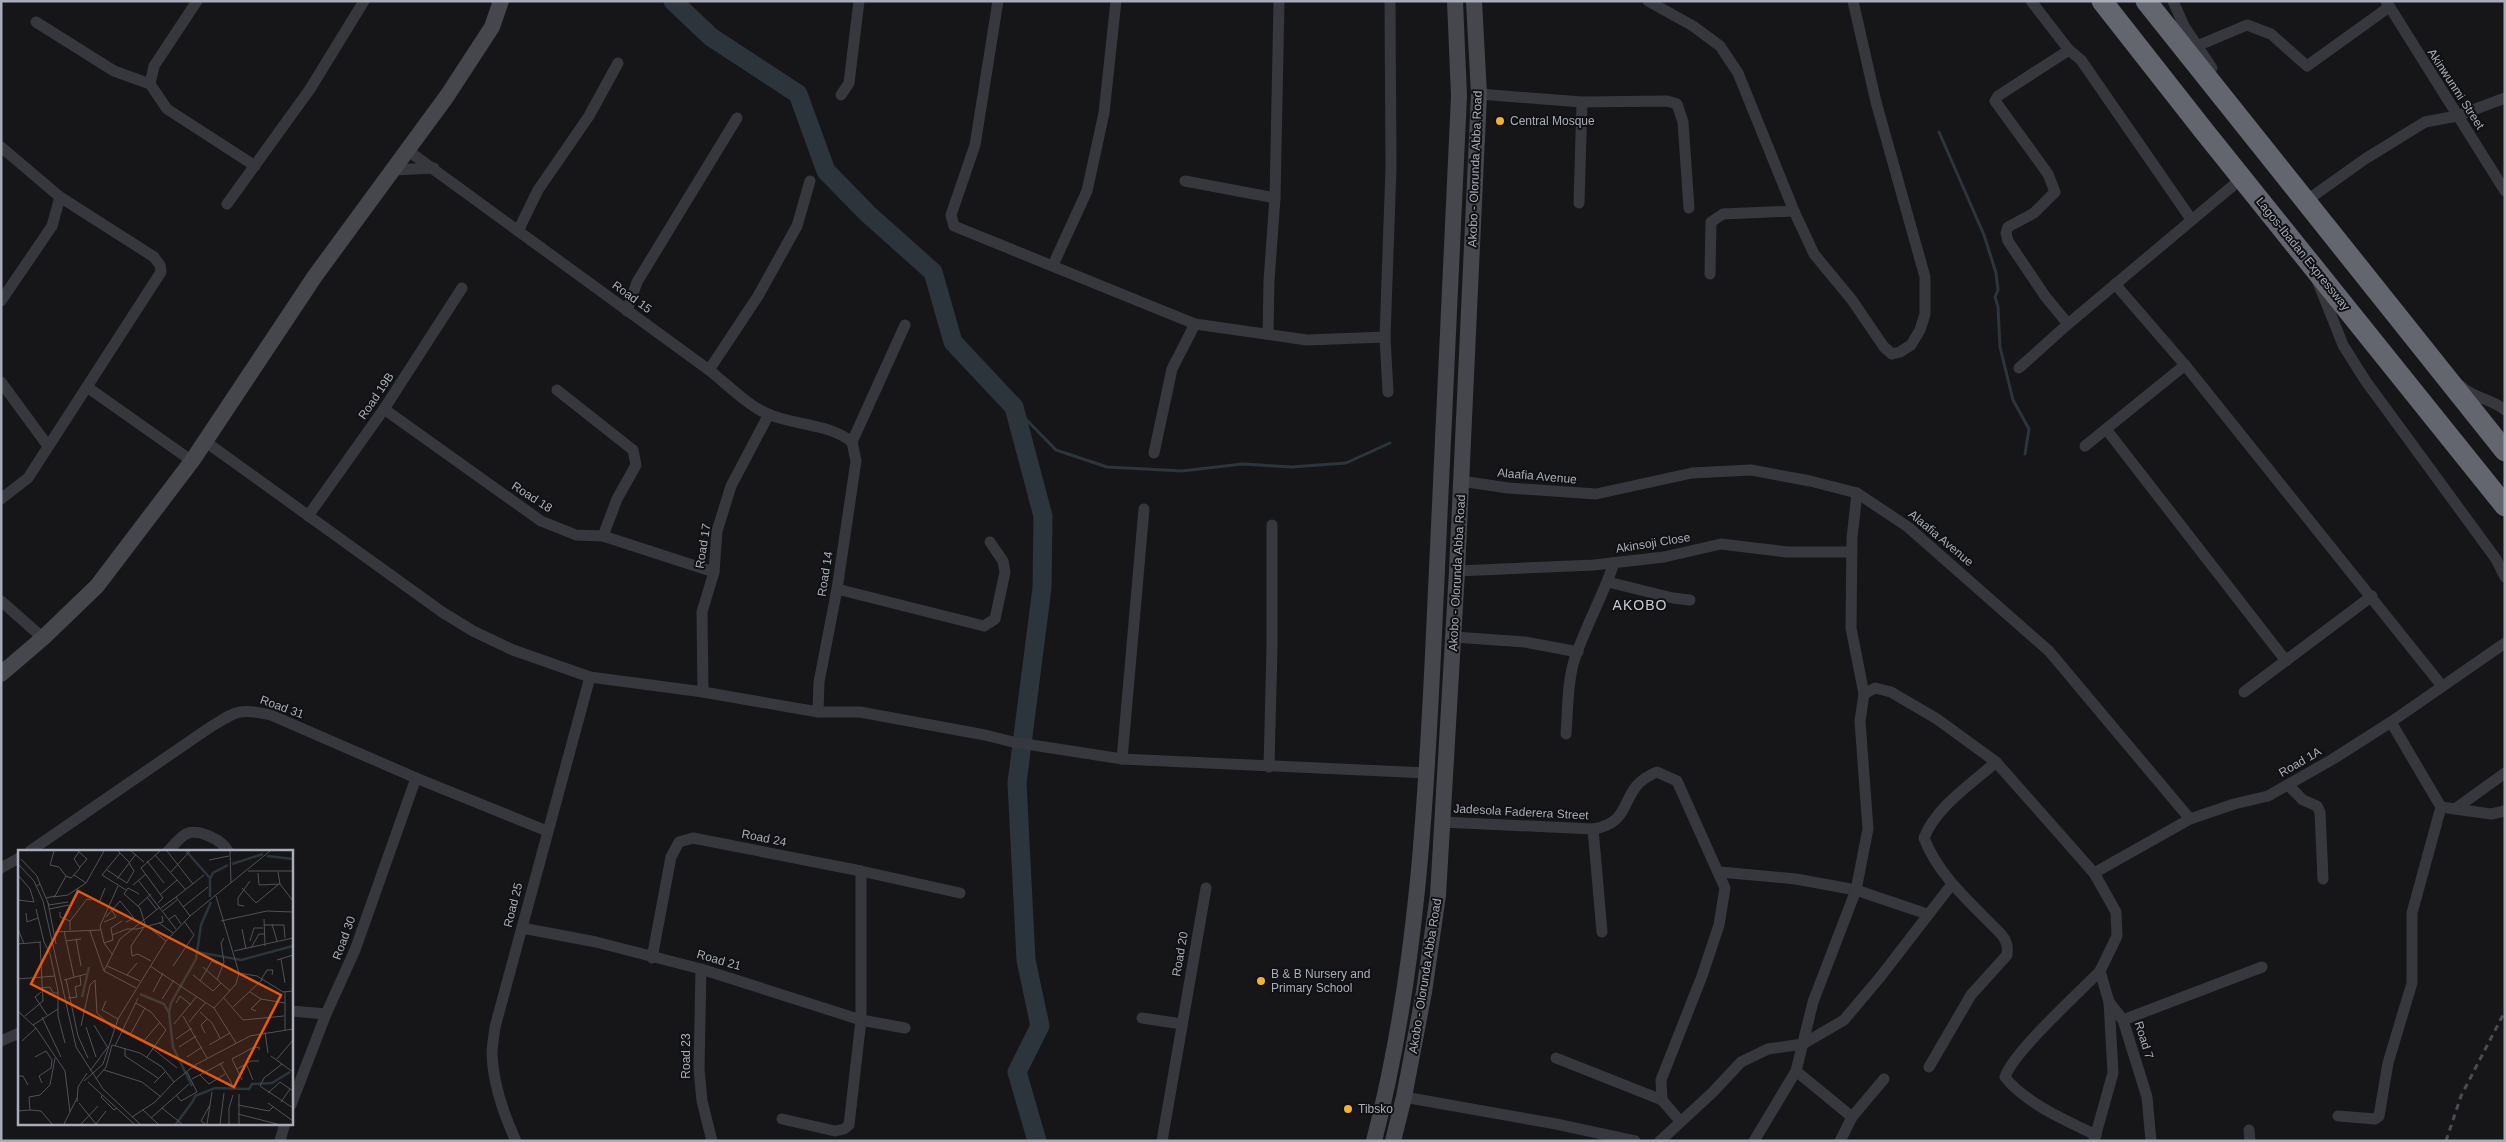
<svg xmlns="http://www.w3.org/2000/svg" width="2506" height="1142" font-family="Arial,sans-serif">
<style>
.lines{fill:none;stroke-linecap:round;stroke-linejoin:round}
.stream{stroke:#2c353c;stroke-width:3}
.river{stroke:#2c353c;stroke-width:19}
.street{stroke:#37383d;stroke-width:11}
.secondary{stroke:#45474d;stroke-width:16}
.highway{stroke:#63666e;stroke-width:21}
.rail{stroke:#4a4c52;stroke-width:3;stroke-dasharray:6 5;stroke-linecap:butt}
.poi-dot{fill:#f2b134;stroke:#111113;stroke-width:2}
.labels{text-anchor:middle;stroke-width:4;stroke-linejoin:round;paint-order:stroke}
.street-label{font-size:12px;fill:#a8adb8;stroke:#111113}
.poi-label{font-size:12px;fill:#a8adb8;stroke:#111113;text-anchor:start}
.neighbourhood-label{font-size:14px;letter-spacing:1px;fill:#c9ccd4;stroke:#111113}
.inset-river{fill:none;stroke:#2c353c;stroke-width:2.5}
.inset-road{fill:none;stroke:#505258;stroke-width:1}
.view{fill:#e8590c;fill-opacity:0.15;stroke:#e8590c;stroke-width:2.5}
.inset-edge{fill:none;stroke:#a8adb8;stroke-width:2.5}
</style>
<rect width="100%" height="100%" fill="#161618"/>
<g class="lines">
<g class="stream">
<path d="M1939,132L1984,235L1996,273L1998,290L1995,297L1998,307L2000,347L2013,400L2029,429L2025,454"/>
<path d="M1014,407L1056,450L1107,467L1182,471L1242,464L1292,467L1346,463L1390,443"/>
</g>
<path class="river" d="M673,1L711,37L798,94L826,171L868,214L933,272L953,342L1014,407L1043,516L1042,588L1017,783L1026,960L1040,1026L1017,1072L1037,1141"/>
<g class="street">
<path d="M998,1L975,145L951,215L954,226L1195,324L1307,340L1385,337"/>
<path d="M1648,1L1693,26L1720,46L1738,73L1794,211L1814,254L1852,300L1884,347L1892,354L1900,352L1911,345L1920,330L1925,314V277L1876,102L1853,1"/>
<path d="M2031,1L2069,50L2081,60L2191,219"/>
<path d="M2173,1L2184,26L2212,68"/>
<path d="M2386,1L2505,191"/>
<path d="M36,22L114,71L150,84L167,109L255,166"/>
<path d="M2197,46L2247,25L2271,34L2307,66L2389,7"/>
<path d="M150,84L154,66L197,1"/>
<path d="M1479,94L1582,102L1667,101L1677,104L1683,122L1689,208"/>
<path d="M841,95L849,83L859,1"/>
<path d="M1,147L60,197L154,257L160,265L161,272L28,478L1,499"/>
<path d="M407,150L709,370C728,385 747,405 768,414C796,426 828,423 852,442"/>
<path d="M394,170L434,168"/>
<path d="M1185,181L1275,198"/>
<path d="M2313,196L2365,159L2425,122L2457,116L2505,98"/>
<path d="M1579,203L1582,102"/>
<path d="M227,204L310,89L364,1"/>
<path d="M518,231L538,190L589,116L618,63"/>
<path d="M1053,265L1087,191L1104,113L1116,1"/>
<path d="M1710,274L1711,222L1723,214L1794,211"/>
<path d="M2317,280L2343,345L2365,380L2496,559L2505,577"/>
<path d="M2115,284L2185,365L2442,686"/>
<path d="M1,301L52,226L60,197"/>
<path d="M627,311L637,282L737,118"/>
<path d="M2068,324L2045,296L2008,241L2006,233L2008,227L2034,213L2055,192L2048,174L1995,101L1998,96L2069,50"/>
<path d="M1268,334L1269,281L1275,198L1279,1"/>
<path d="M2019,368L2068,324L2242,178"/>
<path d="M709,370L758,296L797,226L810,181"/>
<path d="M1,382L48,446"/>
<path d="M2461,386C2472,398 2492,399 2505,410"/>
<path d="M87,387L192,461"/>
<path d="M557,390L633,450L636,465L617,499L603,536"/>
<path d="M1388,392L1385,337L1391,168L1390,1"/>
<path d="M384,409L541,521L576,535L603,536L714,572"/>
<path d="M2106,429L2286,661"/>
<path d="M206,442L442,612L473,631L513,650L590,677L703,692L818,712H860L985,735L1013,742L1122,759L1427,773"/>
<path d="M852,442L905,325"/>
<path d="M2085,446L2185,365"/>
<path d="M1154,453L1172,369L1195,324"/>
<path d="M1461,481L1508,488L1596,494L1692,473L1751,470L1810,481L1857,493L1908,527L2049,651L2190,819"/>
<path d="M308,516L384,409L462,288"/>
<path d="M1457,571L1594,565L1664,557L1721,544L1787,552H1852"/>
<path d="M1608,582L1673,598L1690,600"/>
<path d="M837,589L984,626L995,619L1005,572L1003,561L990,542"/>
<path d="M1,601L43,638"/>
<path d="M1454,637L1525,642L1578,652"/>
<path d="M703,692L702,612L714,572L717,531L731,486L769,414"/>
<path d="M2244,692L2372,596"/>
<path d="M1864,694L1875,688L1891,692L1937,719L1996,762L2094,873L2116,912L2117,936L2100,971L2109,1002L2123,1020L2147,1097L2151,1141"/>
<path d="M818,712L819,682L837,589L856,461L852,442"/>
<path d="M1566,734C1568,710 1567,684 1574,661C1585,627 1603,596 1614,563"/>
<path d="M1122,759L1144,509"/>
<path d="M1269,767L1272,648V525"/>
<path d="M2288,785L2303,800L2317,806L2320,812L2323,879"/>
<path d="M2441,807L2491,814L2505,811"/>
<path d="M2455,809L2505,773"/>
<path d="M1442,822L1593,829C1637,822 1616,788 1657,772L1677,781L1725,888L1719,925L1702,976L1661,1080L1662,1100L1680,1121"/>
<path d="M1593,829L1602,932"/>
<path d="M30,851L206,730C235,712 237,707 271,715L416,778L547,831"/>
<path d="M168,851C174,845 179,838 186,834C198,828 222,840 228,851"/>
<path d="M1,868L19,858"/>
<path d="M1720,872L1796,879L1856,890L1927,914"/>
<path d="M2094,873L2190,819L2234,804L2268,796L2333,759L2391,722L2505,643"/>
<path d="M522,928L596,942L701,969L861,1020L905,1028"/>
<path d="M652,958L671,857L679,842L693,838L861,871L960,893"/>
<path d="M701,969L699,1069L702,1101L712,1141"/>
<path d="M291,1011L326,1014"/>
<path d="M1142,1018L1182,1024"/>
<path d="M2123,1020L2262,967"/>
<path d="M1,1041L19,1033"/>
<path d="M1556,1058L1662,1100"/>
<path d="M1929,1067L1971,995L2007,955C2008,946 2007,941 2001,934C1973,905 1939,877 1924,838C1936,807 1971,784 1996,762"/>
<path d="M1796,1071L1852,1117"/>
<path d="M1404,1097L1556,1124L1635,1141"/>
<path d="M291,1105L326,1014L355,950L416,778"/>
<path d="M2338,1116L2375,1119L2379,1116L2388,1063L2412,983V913L2441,807L2391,722"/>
<path d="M782,1119L835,1131L844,1129L849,1125L861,1020V871"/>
<path d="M2249,1130L2250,1141"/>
<path d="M2096,1135C2067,1121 2025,1103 2005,1077C2013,1052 2079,993 2100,971"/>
<path d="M280,1141L285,1123"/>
<path d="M516,1141C504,1115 493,1083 492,1054C492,1046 494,1036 495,1027L590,677"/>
<path d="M1162,1141L1206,888"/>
<path d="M1660,1141L1713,1092L1741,1062L1768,1049L1803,1044L1844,1020L1881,976L1952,884"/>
<path d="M1754,1141L1796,1071L1813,1002L1856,890L1868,829L1860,721L1864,694L1851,628L1852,538L1857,493"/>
<path d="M1840,1141L1852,1117L1884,1079"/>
<path d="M2094,1141L2113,1073L2109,1002"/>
</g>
<g class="secondary">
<path d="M1,674L43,638L97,586L192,461L315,276L447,96L492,27L501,1"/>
<path d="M1374,1141C1417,974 1426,805 1434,633C1443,454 1450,275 1459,96L1455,1"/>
<path d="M1393,1141L1404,1097L1424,992L1438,895L1457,571L1479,94L1474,1"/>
</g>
<g class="highway">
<path d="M2102,1L2204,131L2505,506"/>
<path d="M2146,1L2505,451"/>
</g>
<path class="rail" d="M2446,1141L2461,1096L2505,1011"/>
</g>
<g class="poi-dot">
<circle cx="1500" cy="121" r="5"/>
<circle cx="1261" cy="981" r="5"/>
<circle cx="1348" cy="1109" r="5"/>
</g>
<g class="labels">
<g class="street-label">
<text transform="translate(2456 89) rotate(57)" y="4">Akinwunmi Street</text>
<text transform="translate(1475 169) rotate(-88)" y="4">Akobo - Olorunda Abba Road</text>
<text transform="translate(2303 254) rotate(51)" y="4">Lagos-Ibadan Expressway</text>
<text transform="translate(632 297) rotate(36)" y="4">Road 15</text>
<text transform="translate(376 396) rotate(-56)" y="4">Road 19B</text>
<text transform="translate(1537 476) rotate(5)" y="4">Alaafia Avenue</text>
<text transform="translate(532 497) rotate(33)" y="4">Road 18</text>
<text transform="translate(1941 538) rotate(40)" y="4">Alaafia Avenue</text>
<text transform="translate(1653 543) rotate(-9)" y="4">Akinsoji Close</text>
<text transform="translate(703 546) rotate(-81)" y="4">Road 17</text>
<text transform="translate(1457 573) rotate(-87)" y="4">Akobo - Olorunda Abba Road</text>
<text transform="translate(825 574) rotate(-81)" y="4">Road 14</text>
<text transform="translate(282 707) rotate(20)" y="4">Road 31</text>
<text transform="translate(2300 762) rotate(-30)" y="4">Road 1A</text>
<text transform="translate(1521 812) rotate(3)" y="4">Jadesola Faderera Street</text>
<text transform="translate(764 838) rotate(11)" y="4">Road 24</text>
<text transform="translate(513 905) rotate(-76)" y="4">Road 25</text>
<text transform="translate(344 938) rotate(-70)" y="4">Road 30</text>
<text transform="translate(1180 954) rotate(-80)" y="4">Road 20</text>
<text transform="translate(719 960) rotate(16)" y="4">Road 21</text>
<text transform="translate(1425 976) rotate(-81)" y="4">Akobo - Olorunda Abba Road</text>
<text transform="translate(2144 1040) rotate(73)" y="4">Road 7</text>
<text transform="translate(686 1056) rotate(-90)" y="4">Road 23</text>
</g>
<g class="poi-label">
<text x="1510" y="125">Central Mosque</text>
<text x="1271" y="978">B &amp; B Nursery and<tspan x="1271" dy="14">Primary School</tspan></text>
<text x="1358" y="1113">Tibsko</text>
</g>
<g class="neighbourhood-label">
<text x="1640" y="610">AKOBO</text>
</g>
</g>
<g transform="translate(18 850)">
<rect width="275" height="275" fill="#161618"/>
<path class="inset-river" d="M168,1L192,28M249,6L275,9M214,14L245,4M192,29L195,23L210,15M192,47V29M179,102L223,110L275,96M122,144L146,154L151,163M64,147L71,117M174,236L155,197L151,163L153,153L178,109L183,75L193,52M175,251L177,246L197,238L231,239L234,234L254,233L272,222M158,274L175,251"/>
<path class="inset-road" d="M36,1L32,15L41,17L48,26M60,1L69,9L62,17M100,1L112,13M113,1L126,12M149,1L175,34M212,1L213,33M102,3L84,25L108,40M137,5L167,39M3,9L19,26L22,34M191,10L211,6M129,11L146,33M0,14L16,31L25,51L58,197L85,239L122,274M89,20L109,33L116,21L111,13M230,21H275M260,22L262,34L275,51M152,23L172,1M240,23L241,35L262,34M0,25L12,39L16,52L0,50M56,25L68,33L86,1M99,29L118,4M120,30L158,79M115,35L128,24M19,36L22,34L31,55L50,52M224,38L238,53L261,34M121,44L110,38L106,44L122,58L128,77M143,44L159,30M35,47L50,45L68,33M129,47L139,60M28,48L37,46L48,26L53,28L62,18L56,9L61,2M30,53L38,94M81,53L87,38M140,53L145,48L123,18L142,1M120,56L133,44M226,56L220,55V48L232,31M165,57L190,37M143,58L158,47M18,59L26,92L32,104L40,141V166L47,193M31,59L51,55M145,61L159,50M42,62V67L52,71M8,63L9,72L20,68M172,66L158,47L186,25M88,67L102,51L116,68L108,72M246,69L247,96M150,70L157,65L163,74M203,71L249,61L275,62M86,72L98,67L93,59M141,73L155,83M254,74L259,91M246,75H266L267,88M129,76L148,91M0,79L6,94M224,79L228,99M52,80V71L69,49L73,50M46,81L56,127M72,81L86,121L118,138M37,82L82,80M94,85L109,79H119L145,72L144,66M58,89L63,116M48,91L63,89M232,91L236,78H245M86,93L95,90L93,78L104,71M0,94L23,92M113,96L114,106L120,104L133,111M113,96L126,77M233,98L241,84H246M216,101L275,88M94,104L86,93L82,76L100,36M263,109L267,133M259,110L275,105M89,116L122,131M132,116L196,158L218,193M155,116L176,85L166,71M185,117L212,141M86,121L102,89L142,57M221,123L239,126L265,142L275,141M109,125L119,113M175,125L195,141L203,133M0,129L37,126M48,129L60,186L70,208M46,130L68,124M199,130L206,112L203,93L206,88M243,130L249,120H255L254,125M182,131L194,111L199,114M23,138L32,137L35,143H40M23,142L17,147L29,165M135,142L145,123M232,142L243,149L267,153M50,148L59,147L57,137L63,135L62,126M206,148L225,170L266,166M144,149L156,130M88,151L84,160L100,169M118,153L133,162L148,180L129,207M158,153L162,146L173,155M215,157L244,130M196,158L218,134L221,123L198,46M0,161L18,178L47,221L52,262M238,161L233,159L243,149M182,162L194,173L202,188M7,166L25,151L22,92M165,166L189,208M24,167L43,207M171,172L188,152M156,174L179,146M15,175L40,159M76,175L90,198M63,176L72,135L77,130L79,163L96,179M68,177L78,207M267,180V141M103,181L135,197M247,182L250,203M187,183L183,175L189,169M112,185L127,158M158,189L174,178M4,191L18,178M125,192L142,172M94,195L122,203L144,217L156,232L177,215L232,186L275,179M191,195L212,183M97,196L120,148M161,197L178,186M107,198V206L140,228M134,198L159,218M253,206L275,222M17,207L28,201L34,210L33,218L21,226L24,233M169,207L184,197M259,209L275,190M202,213L214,234M228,213L235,230M264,214L246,228L242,236L275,258M219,219L233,211H241M86,220L124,232L143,247M72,221L89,198M182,225L191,234L207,224M0,226H5L10,235M78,229L88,217L94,195M174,229L206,212M224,230L214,209L234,198L241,197V200M66,231L85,214L100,169L148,91L172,66L252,1M70,232L116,274M136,233L148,221M250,243L262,232L275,241M221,244V274M85,245L83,247L96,260L99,258M158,245L163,251L179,242L169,222M59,252L60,237L69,223M263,252L272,239M61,253L78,274M250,253L275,271M220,255L251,261L255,257M144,258L164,274M12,260L23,261L34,274M125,260L140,274M0,261L12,260L11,247L22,245L32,235L37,208M220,264L259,274M114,267L137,252L156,232M133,268L171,234M46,274L59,248M63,274L80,256M78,274L88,261M187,274L183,271L192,255M189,274L194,242M202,274L206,243M211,274V258L215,245"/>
<path class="view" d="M60,41L263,145L216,237L13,134Z"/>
<rect width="275" height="275" class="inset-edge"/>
</g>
<rect width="2506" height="1142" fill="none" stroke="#a8adb8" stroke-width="5"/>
</svg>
